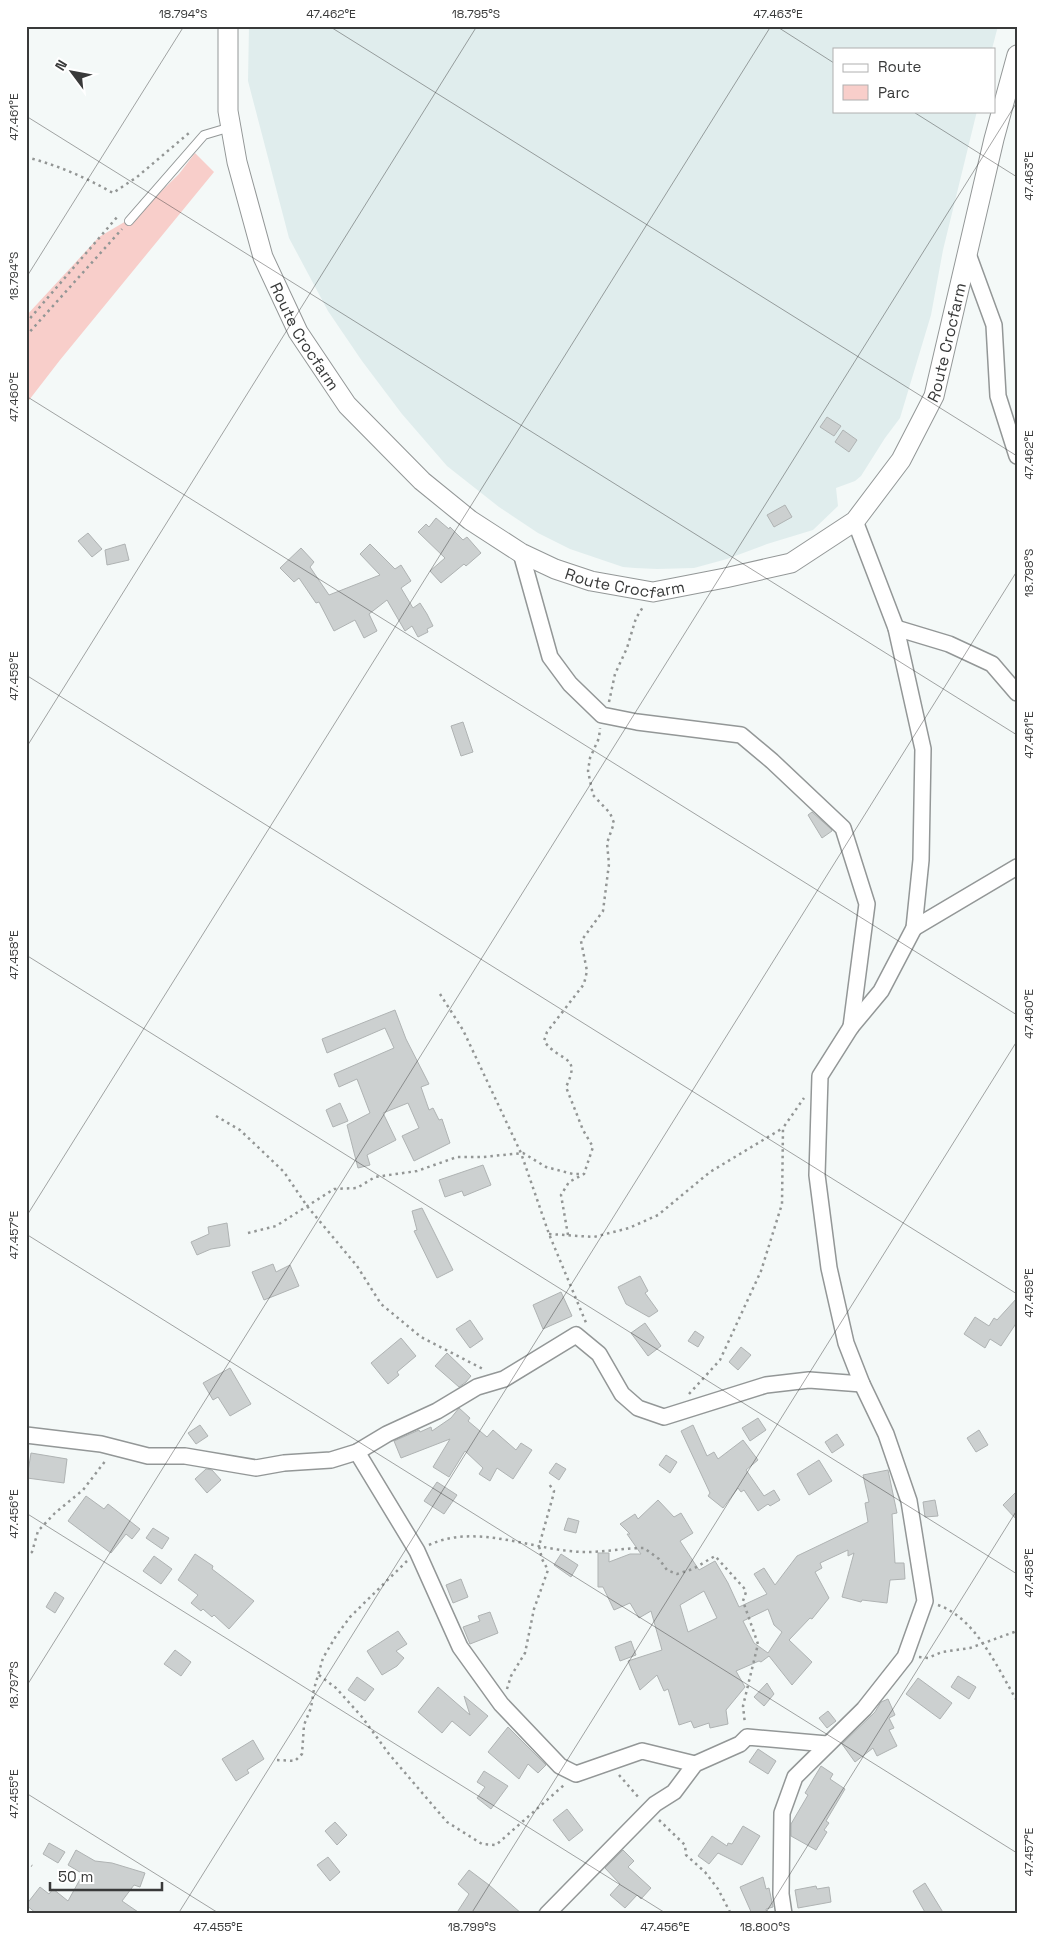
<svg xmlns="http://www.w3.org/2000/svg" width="1043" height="1940" font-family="'Space Grotesk',sans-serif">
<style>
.built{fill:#e0eded}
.green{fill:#f8ceca}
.building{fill:#ccd0d0;stroke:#afb3b3;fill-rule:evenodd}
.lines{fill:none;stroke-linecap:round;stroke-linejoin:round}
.service-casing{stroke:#939797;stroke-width:10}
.minor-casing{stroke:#939797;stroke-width:18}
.tertiary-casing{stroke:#939797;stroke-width:21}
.path{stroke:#939695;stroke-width:2.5;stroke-dasharray:2.5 4;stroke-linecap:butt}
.service{stroke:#fff;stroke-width:8}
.minor{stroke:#fff;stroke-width:15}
.tertiary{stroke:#fff;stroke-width:19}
.ticks{fill:none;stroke:#393a3a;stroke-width:1;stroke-opacity:0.45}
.labels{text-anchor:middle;stroke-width:5;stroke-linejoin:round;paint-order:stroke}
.street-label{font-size:16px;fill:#393a3a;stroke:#fff}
.neatline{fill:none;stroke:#393a3a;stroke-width:2}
.ticks-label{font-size:12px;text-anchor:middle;fill:#393a3a}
</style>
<rect width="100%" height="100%" fill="#f4f9f8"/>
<path class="built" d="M249,26H998L992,49H834V111H977L943,250L931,315L900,418L885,438L861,476L855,481L836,488L838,506L813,530L767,544L727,559L694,568L657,569L635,568L623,567L570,549L538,533L499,507L447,466L402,414L362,361L328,311L289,238L248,81Z"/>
<path class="green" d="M195,153L214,172L60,360L26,404V316L99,237L138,214L179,174Z"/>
<g class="building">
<path d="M827,417L841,426L834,436L820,427Z"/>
<path d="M843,430L857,440L849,452L835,442Z"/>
<path d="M785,505L792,517L774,527L767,515Z"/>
<path d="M436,518L449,529L450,527L463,540L467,537L481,553L466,566L464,564L441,583L430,571L445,558L418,532L426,524L429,527Z"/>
<path d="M88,533L102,549L92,557L78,541Z"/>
<path d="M125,544L129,560L107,565L105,550Z"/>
<path d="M370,544L395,569L401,565L411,581L401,588L413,608L420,603L427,614L433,626L427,629L428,632L418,637L412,626L405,631L387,600L369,614L377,631L364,638L355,620L334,631L319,602L316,603L299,578L294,582L280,568L301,548L314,562L310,567L329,595L380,575L360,554Z"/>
<path d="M463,722L473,752L461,756L451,726Z"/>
<path d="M812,812L832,830V831L822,838L808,815Z"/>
<path d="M395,1010L406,1039L429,1084L421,1087L429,1110L433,1108L439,1120L442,1119L450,1143L414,1161L402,1136L419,1128L408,1103L383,1113L396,1140L367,1155L370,1165L358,1168L347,1125L370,1113L357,1079L339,1087L334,1074L394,1048L385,1028L327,1053L322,1039Z"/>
<path d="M340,1103L348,1121L333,1127L326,1110Z"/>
<path d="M483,1165L491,1185L464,1196L462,1191L445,1197L439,1180Z"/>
<path d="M422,1208L453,1270L437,1278L414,1231L417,1230L412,1211Z"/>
<path d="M227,1223L230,1246L211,1249L197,1255L191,1242L209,1234L208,1227Z"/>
<path d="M273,1264L276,1272L290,1265L299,1286L264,1300L252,1272Z"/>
<path d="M640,1276L648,1291L645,1293L658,1311L649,1317L626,1304L618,1287Z"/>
<path d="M561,1292L572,1316L543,1329L533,1305Z"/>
<path d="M1017,1298V1322L1001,1346L990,1339L985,1348L964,1334L975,1317L989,1326L994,1318L997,1320Z"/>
<path d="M470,1320L483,1339L470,1348L456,1329Z"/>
<path d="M645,1323L661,1346L648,1356L631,1333Z"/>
<path d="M695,1331L704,1337L698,1347L688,1341Z"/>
<path d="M401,1338L416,1356L397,1372L399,1375L388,1384L371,1363Z"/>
<path d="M741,1347L751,1355L738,1370L729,1362Z"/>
<path d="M447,1353L471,1376L466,1382L459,1387L435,1366Z"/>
<path d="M230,1368L251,1404L230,1416L218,1397L213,1400L203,1383Z"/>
<path d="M459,1408L470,1418L468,1421L487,1437L493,1430L516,1450L521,1443L532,1450L513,1479L497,1468L490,1481L479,1474L483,1468L465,1451L449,1477L433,1467L450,1439L401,1458L394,1441L419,1430L420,1432L431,1427L432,1431L451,1418Z"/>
<path d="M758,1418L766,1430L750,1441L742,1428Z"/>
<path d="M200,1425L208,1436L196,1444L188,1433Z"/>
<path d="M693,1425L707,1456L714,1452L718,1459L743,1440L758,1460L746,1470L764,1496L774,1490L780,1500L770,1506L768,1504L758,1511L744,1490L741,1492L738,1488L723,1508L708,1496L710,1493L681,1431Z"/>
<path d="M979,1430L988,1445L976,1452L967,1438Z"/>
<path d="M837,1434L844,1445L832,1453L825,1442Z"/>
<path d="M31,1453L67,1459L64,1483L27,1478Z"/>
<path d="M666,1455L677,1462L670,1473L659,1465Z"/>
<path d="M819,1460L832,1481L809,1495L797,1474Z"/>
<path d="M556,1463L566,1469L559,1480L549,1473Z"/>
<path d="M206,1469L212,1470L221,1480L207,1493L195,1479Z"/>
<path d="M888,1470L897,1513L892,1514L895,1563H904L905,1579L890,1580L887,1603L862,1600L861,1602L842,1597L854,1553L848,1556V1550L820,1563L822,1568L815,1572L829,1598L812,1619L810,1618L789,1640L812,1662L792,1685L769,1656L761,1662L759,1661L736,1671L745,1687L726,1710L728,1724L710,1728L709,1723L694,1728L691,1721L679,1725L668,1689L664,1691L657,1675L640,1690L628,1661L662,1650L651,1611L639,1618L630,1603L614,1610L603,1587H598V1553H609V1562L630,1554H641L627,1534H630L620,1524L635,1514L638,1519L658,1500L674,1517L681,1513L693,1533L680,1541L699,1570L715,1561L728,1583L739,1607L767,1594L754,1574L764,1568L775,1585L797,1556L868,1522L865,1503L869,1502L863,1475ZM704,1591L717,1618L688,1632L680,1605ZM768,1609L774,1625L782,1632L768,1653L754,1643L743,1621Z"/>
<path d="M437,1482L457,1495L444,1514L424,1501Z"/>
<path d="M1017,1491V1520L1003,1505Z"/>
<path d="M86,1496L104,1509L108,1504L140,1529L132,1539L126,1534L111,1553L68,1521Z"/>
<path d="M935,1500L938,1516L925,1517L923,1502Z"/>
<path d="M568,1518L579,1521L576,1533L564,1530Z"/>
<path d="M153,1528L169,1538L162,1549L146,1538Z"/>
<path d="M195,1554L213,1566L212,1569L254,1601L229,1629L214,1615L212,1617L203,1609L201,1611L191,1603L198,1595L178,1580Z"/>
<path d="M561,1554L578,1565L571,1577L554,1565Z"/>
<path d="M154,1556L172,1569L161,1584L143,1571Z"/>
<path d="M461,1579L468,1597L453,1603L446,1585Z"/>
<path d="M55,1592L64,1598L55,1613L46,1607Z"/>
<path d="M490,1612L498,1633L470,1644L463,1627L480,1621L478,1616Z"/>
<path d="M398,1631L407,1644L396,1651L404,1658L397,1666L382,1675L367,1651Z"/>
<path d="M631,1641L636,1655L620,1661L615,1647Z"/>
<path d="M175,1650L191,1662L181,1676L164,1664Z"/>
<path d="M958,1676L976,1687L969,1699L951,1687Z"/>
<path d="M357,1677L374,1689L365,1701L348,1690Z"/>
<path d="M918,1678L952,1703L940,1719L906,1694Z"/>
<path d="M767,1683L774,1694L764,1706L754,1697Z"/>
<path d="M438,1687L470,1715L464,1696L488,1716L470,1736L452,1721L442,1733L418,1712Z"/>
<path d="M888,1699L895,1715L889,1718L894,1728L889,1730L897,1746L877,1756L873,1748L855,1762L842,1744L875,1712L881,1702Z"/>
<path d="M828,1711L836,1721L827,1728L819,1718Z"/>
<path d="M508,1727L546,1765L538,1773L528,1764L519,1779L488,1752Z"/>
<path d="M253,1740L264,1759L247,1770L249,1773L236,1781L222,1759Z"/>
<path d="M758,1749L776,1761L768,1774L749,1762Z"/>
<path d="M821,1766L833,1774L830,1779L845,1789L826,1821L829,1823L824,1830L827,1832L816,1850L791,1836V1824L808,1795L805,1793Z"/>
<path d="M484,1771L508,1786L491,1809L477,1798L485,1787L477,1782Z"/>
<path d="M567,1809L583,1830L569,1841L553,1820Z"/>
<path d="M335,1822L347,1835L337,1845L325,1831Z"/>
<path d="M743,1826L760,1836L742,1865L718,1853L709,1864L698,1856L712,1836L727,1846L728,1843L732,1844Z"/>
<path d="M49,1843L65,1852L58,1863L43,1854Z"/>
<path d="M76,1850L95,1861L112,1863L145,1873L140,1887L134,1885L122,1901L141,1914H37L26,1905L40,1887L49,1894L53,1889L68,1901L83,1874L68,1865Z"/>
<path d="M623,1850L634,1861L628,1867L651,1888L641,1899L637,1895L625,1908L610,1895L620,1884L605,1868Z"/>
<path d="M328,1857L340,1872L330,1881L317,1865Z"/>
<path d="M469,1870L489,1885L522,1914H456L469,1894L458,1884Z"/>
<path d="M763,1877L766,1889L769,1888L773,1907L766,1909L767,1914H752L740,1887Z"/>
<path d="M925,1883L944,1914H926L913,1891Z"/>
<path d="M816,1886L817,1889L829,1887L831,1902L798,1908L795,1890Z"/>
</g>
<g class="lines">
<g class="service-casing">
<path id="service" d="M129,221L204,135L231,127"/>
</g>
<g class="minor-casing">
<g id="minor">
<path d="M968,254L994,325L998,396L1017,456"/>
<path d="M521,553L550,657L570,684L602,715L637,722L741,735L772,761L843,828L867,904L851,1027"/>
<path d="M896,628L949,644L992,664L1017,693"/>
<path d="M914,928L1017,867"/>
<path d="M26,1435L101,1444L148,1456H185L256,1468L284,1463L331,1460L357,1452L387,1434L437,1411L477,1387L504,1379L576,1335L599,1354L622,1394L638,1408L664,1417L766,1385L809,1380L862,1384"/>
<path d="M357,1452L417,1551L460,1647L501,1704L560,1766L576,1774L642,1751L695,1764"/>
<path d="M547,1914L655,1804L674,1792L695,1764L740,1744L747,1737L827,1744"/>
<path d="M784,1914L781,1894L782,1813L795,1777L864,1709L905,1657L925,1601L909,1501L886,1434L862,1384L846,1343L829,1268L817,1175L820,1076L851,1027L881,991L914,928L921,860L923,749L896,628L855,521"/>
</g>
</g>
<g class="tertiary-casing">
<g id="tertiary">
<path id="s1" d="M228,26V111L237,162L263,257L298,332L347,405L422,481L470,520L521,553L555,569L591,581L653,592L725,578L791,563L855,521L901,460L934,396L994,139L1017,55"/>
</g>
</g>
<g class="path">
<path d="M26,157C57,165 85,177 113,193L137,177L189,133"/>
<path d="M26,323L118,216"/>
<path d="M26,336L122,229"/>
<path d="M609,702L615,674L627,648L636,618L643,607"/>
<path d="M440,994L463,1030L521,1153L549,1234L587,1325"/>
<path d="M216,1116L240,1130L284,1172L307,1206L357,1266L381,1304L421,1337L483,1369"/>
<path d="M248,1233L276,1226L334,1189L357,1188L375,1177L417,1171L457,1157H483L523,1153L546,1167L573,1174H582"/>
<path d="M549,1234L594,1237L629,1228L658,1215L710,1172L783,1128"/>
<path d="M568,1235L561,1195L569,1182L584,1174L593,1147L583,1130L566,1087C582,1054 560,1063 544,1041L547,1032L584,984L587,971L581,941L603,911L609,864L607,843L614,823L610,813L593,795L588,771L590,758L599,738L600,728"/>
<path d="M689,1394L720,1360L761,1271L782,1204L783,1128L804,1098"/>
<path d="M429,1545C478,1522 535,1552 586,1552C605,1552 625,1548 644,1548L659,1559L667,1570L677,1574L693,1569L715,1556L744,1588L746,1592L743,1601L758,1644L743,1706L745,1724"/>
<path d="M26,1557L32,1552L38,1531L55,1513L83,1490L106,1460"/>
<path d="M938,1605C976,1618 998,1669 1017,1701"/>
<path d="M919,1657L928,1658L942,1652L970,1648L1017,1631"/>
<path d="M319,1675L336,1688L362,1717L389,1754L447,1822L482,1844L496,1845L564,1785"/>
<path d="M507,1689L511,1676L525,1653L534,1609L548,1570L542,1559L539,1546L553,1496L554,1491L549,1484"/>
<path d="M277,1760L295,1761L302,1754L304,1725L311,1708L314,1689L323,1658L336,1636L350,1617L407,1561"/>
<path d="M619,1775L640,1799"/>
<path d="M659,1820L685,1845L686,1855L705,1872L718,1889L731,1914"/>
<path d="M26,1862L32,1866"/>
</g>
<use href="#service" class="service"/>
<use href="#minor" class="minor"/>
<use href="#tertiary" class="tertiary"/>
</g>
<path class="ticks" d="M329,26L1017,456M776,26L834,63M912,111L1017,177M26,116L1017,735M26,278L184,26M26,396L1017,1015M26,675L1017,1294M26,748L477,26M26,955L1017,1574M26,1217L771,26M26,1234L1017,1853M26,1513L667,1914M26,1687L1017,102M26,1793L220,1914M178,1914L1017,571M471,1914L1017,1041M765,1914L1017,1510"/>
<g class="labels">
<g class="street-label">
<text dy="6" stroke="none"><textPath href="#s1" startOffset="325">Route Crocfarm</textPath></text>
<text dy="6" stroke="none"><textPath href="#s1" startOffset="1195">Route Crocfarm</textPath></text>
<text dy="6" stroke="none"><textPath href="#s1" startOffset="745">Route Crocfarm</textPath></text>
</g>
</g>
<rect width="1043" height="1940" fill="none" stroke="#ffffff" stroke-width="55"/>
<rect x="833" y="48" width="162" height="65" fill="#ffffff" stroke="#b0b0b0"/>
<rect x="843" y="64" width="25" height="8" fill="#ffffff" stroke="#b0b0b0"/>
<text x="878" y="72" font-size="15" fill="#393a3a">Route</text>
<rect x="843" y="85" width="25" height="15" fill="#f8ceca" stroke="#b0b0b0"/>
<text x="878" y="98" font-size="15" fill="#393a3a">Parc</text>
<g transform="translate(72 72) rotate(302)" stroke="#ffffff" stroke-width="4" paint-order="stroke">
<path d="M0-4L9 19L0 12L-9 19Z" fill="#393a3a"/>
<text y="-8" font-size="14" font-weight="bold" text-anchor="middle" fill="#393a3a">N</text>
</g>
<path d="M50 1882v8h112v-8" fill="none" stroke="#393a3a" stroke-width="2.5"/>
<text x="58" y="1882" font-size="15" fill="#393a3a" stroke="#ffffff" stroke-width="4" paint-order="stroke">50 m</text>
<rect x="28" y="28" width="988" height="1884" class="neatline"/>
<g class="ticks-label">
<text x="183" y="18">18.794°S</text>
<text x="331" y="18">47.462°E</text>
<text x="476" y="18">18.795°S</text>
<text x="778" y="18">47.463°E</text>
<text transform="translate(14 117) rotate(-90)" y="4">47.461°E</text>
<text transform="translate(1029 176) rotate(-90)" y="4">47.463°E</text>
<text transform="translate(14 276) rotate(-90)" y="4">18.794°S</text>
<text transform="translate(14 397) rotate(-90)" y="4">47.460°E</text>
<text transform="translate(1029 455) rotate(-90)" y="4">47.462°E</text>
<text transform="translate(1029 573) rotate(-90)" y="4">18.798°S</text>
<text transform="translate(14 676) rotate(-90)" y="4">47.459°E</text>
<text transform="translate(1029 735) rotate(-90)" y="4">47.461°E</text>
<text transform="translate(14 955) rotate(-90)" y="4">47.458°E</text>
<text transform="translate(1029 1014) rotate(-90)" y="4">47.460°E</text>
<text transform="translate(14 1235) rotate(-90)" y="4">47.457°E</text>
<text transform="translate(1029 1293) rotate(-90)" y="4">47.459°E</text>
<text transform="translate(14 1514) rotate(-90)" y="4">47.456°E</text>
<text transform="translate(1029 1573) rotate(-90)" y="4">47.458°E</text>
<text transform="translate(14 1685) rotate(-90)" y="4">18.797°S</text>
<text transform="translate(14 1794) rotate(-90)" y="4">47.455°E</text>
<text transform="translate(1029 1852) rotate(-90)" y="4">47.457°E</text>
<text x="218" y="1931">47.455°E</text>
<text x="472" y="1931">18.799°S</text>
<text x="665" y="1931">47.456°E</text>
<text x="765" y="1931">18.800°S</text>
</g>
</svg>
